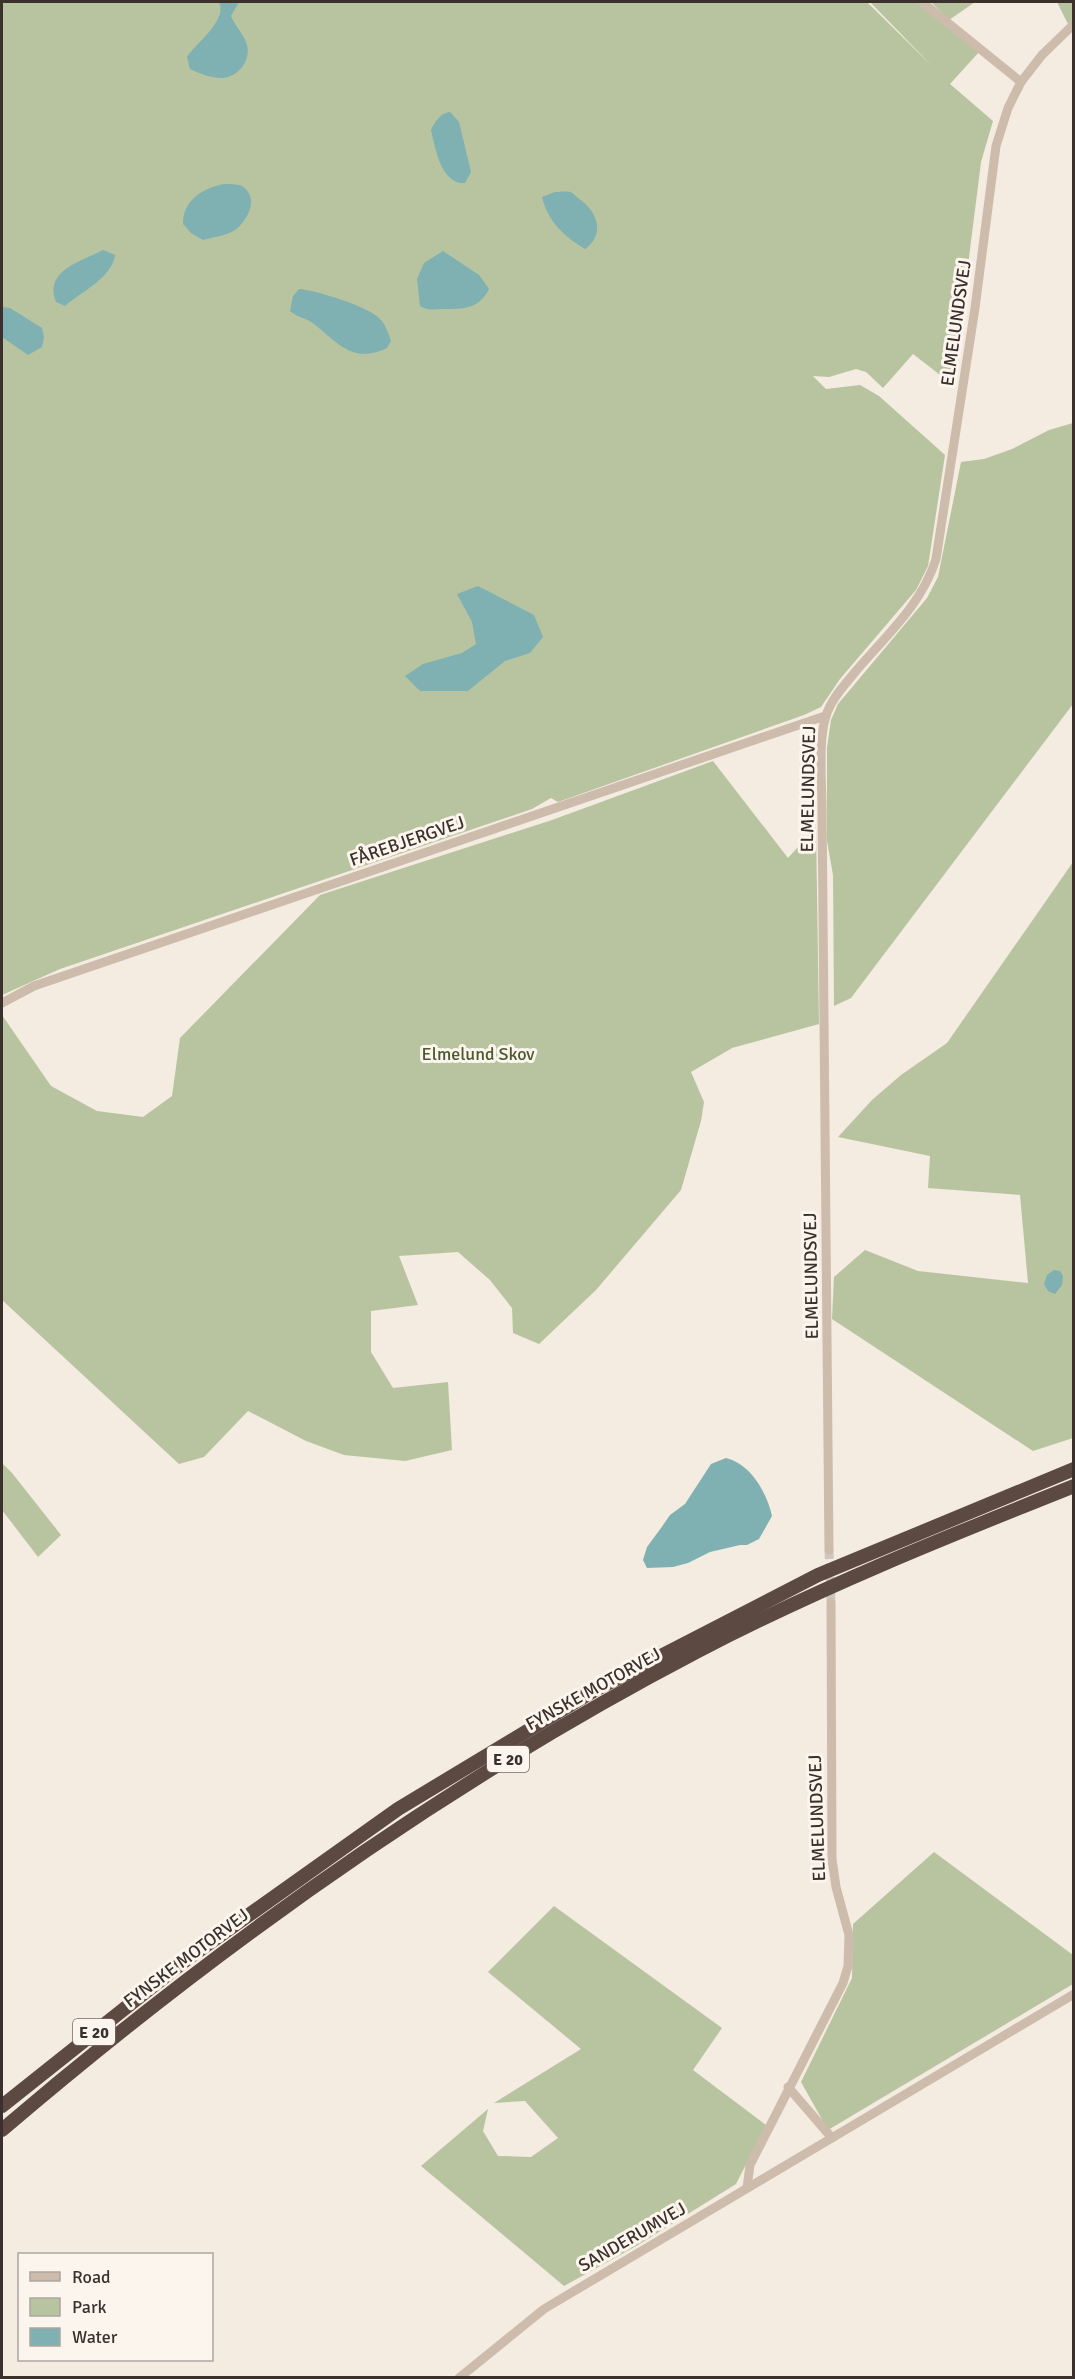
<svg xmlns="http://www.w3.org/2000/svg" width="1075" height="2379" font-family="Signika,sans-serif">
<style>
.green{fill:#b8c4a0}
.water{fill:#7fb0b2}
.lines{fill:none;stroke-linecap:round;stroke-linejoin:round}
.minor-tunnel{stroke:#cfc6bd;stroke-width:9;stroke-dasharray:9 4.5;stroke-linecap:butt}
.minor{stroke:#cdbbac;stroke-width:9}
.highway{stroke:#5c4a42;stroke-width:14}
.labels{text-anchor:middle;stroke-width:6;stroke-linejoin:round;paint-order:stroke}
.shield{fill:#fbf5ee;stroke:#756b66;stroke-width:1.5}
.shield-label{font-size:16px;font-weight:bold;fill:#3b302b}
.street-label{font-size:18px;fill:#3b302b;stroke:#fbf5ee}
.park-label{font-size:18px;fill:#4a5a2e;stroke:#fbf5ee}
</style>
<rect width="100%" height="100%" fill="#f4ebe1"/>
<g class="green">
<path d="M2,2H867L932,66L870,2H918L979,52L950,84L993,121L981,162L953,385L913,354L883,388L866,372L856,369L829,377L813,376L826,389L860,385L879,396L945,455L928,566L916,590L840,679L821,707L804,715L558,802L551,798L532,809L60,969L2,995Z"/>
<path d="M931,2H975L949,20Z"/>
<path d="M1057,2H1073V20L1068,24Z"/>
<path d="M1073,423V704L851,998L834,1006L833,875L827,841V748L831,720L838,704L927,598L938,577L961,462L984,459L1012,449L1049,430Z"/>
<path d="M713,761L788,858L816,827L819,1024L732,1048L691,1072L704,1102L701,1121L681,1190L596,1290L539,1344L513,1333L512,1308L490,1280L458,1252L399,1256L418,1305L371,1311V1352L393,1388L448,1382L452,1450L405,1461L344,1455L306,1441L248,1411L204,1457L179,1464L2,1300V1015L51,1086L97,1111L143,1117L172,1096L180,1038L320,895L552,820Z"/>
<path d="M1073,862V1438L1033,1451L832,1319L834,1277L865,1250L918,1271L1028,1283L1020,1195L928,1188L930,1156L838,1137L872,1100L901,1075L947,1043Z"/>
<path d="M2,1463L12,1473L61,1535L38,1557L2,1510Z"/>
<path d="M934,1852L1073,1955V1984L828,2130L801,2082L852,1978L853,1924Z"/>
<path d="M554,1906L722,2028L693,2070L766,2125L736,2184L638,2245L564,2286L421,2166L488,2109L483,2131L498,2156L531,2157L558,2138L525,2101L494,2103L581,2049L488,1972Z"/>
</g>
<g class="water">
<path d="M219,2H239L231,16C235,26 244,34 247,45C251,60 239,77 222,78C212,78 200,74 190,69L187,57C197,42 228,20 219,2Z"/>
<path d="M450,112L459,122L471,172L465,183C441,185 435,147 431,130C435,122 440,113 450,112Z"/>
<path d="M223,184C229,184 237,184 242,186C260,198 248,220 235,230C226,236 213,237 203,240L191,233L183,224C183,200 202,189 223,184Z"/>
<path d="M555,192C559,192 566,191 570,192C574,193 578,199 582,201C599,214 604,236 585,249C564,236 548,222 542,197Z"/>
<path d="M103,250L115,255C112,278 81,292 65,306L56,302C43,270 83,261 103,250Z"/>
<path d="M443,251L479,275L489,289C479,309 464,309 444,309C435,309 428,311 420,306L417,279L424,263Z"/>
<path d="M299,289C315,290 366,306 378,317C385,323 388,332 391,341L387,348C353,364 339,344 314,324C307,318 296,317 290,311L293,296Z"/>
<path d="M2,307L10,308L42,328L44,337L42,347L28,355L2,337Z"/>
<path d="M478,586L534,615L543,637L530,653L505,661L468,691H420L405,676L423,664L462,653L476,644L472,622L457,594Z"/>
<path d="M1054,1270L1060,1271L1063,1276L1062,1285L1055,1294L1048,1291L1044,1284L1047,1275Z"/>
<path d="M726,1458C751,1464 767,1493 772,1516L759,1539L747,1545H740L710,1552L688,1563L673,1567L647,1568L643,1560L647,1547L661,1528L670,1515L685,1504L711,1464Z"/>
</g>
<g class="lines">
<path class="minor-tunnel" d="M829,1550L831,1602"/>
<g class="minor">
<path d="M922,2L1021,82"/>
<path d="M2,1003L34,986L825,716"/>
<path d="M829,1550L822,808C822,783 818,739 826,716C830,702 841,689 851,677C882,639 921,607 936,559L975,308L996,146L1008,108L1021,82L1042,55L1074,24"/>
<path d="M788,2087L832,2138"/>
<path d="M747,2188L750,2165L843,1983L848,1966L849,1935L836,1887L832,1859L831,1602"/>
<path d="M459,2378L544,2309L1074,1994"/>
</g>
<g class="highway">
<path d="M2,2106L187,1959L398,1809L595,1690L818,1575L1074,1469"/>
<path d="M2,2130C216,1947 447,1782 698,1651C819,1588 946,1537 1074,1486"/>
</g>
</g>
<g class="labels">
<g class="shield">
<rect x="487" y="1746" width="42" height="26" rx="4.5"/>
<rect x="73" y="2019" width="42" height="26" rx="4.5"/>
</g>
<g class="shield-label">
<text x="508" y="1765">E 20</text>
<text x="94" y="2038">E 20</text>
</g>
<g class="street-label">
<text transform="translate(956 323) rotate(-82)" y="6">ELMELUNDSVEJ</text>
<text transform="translate(808 789) rotate(-89)" y="6">ELMELUNDSVEJ</text>
<text transform="translate(407 841) rotate(-19)" y="6">FÅREBJERGVEJ</text>
<text transform="translate(811 1276) rotate(-91)" y="6">ELMELUNDSVEJ</text>
<text transform="translate(593 1689) rotate(-29)" y="6">FYNSKE MOTORVEJ</text>
<text transform="translate(817 1818) rotate(-92)" y="6">ELMELUNDSVEJ</text>
<text transform="translate(186 1958) rotate(-37)" y="6">FYNSKE MOTORVEJ</text>
<text transform="translate(632 2237) rotate(-30)" y="6">SANDERUMVEJ</text>
</g>
<g class="park-label">
<text x="478" y="1060">Elmelund Skov</text>
</g>
</g>
<rect width="1075" height="2379" fill="none" stroke="#3b302b" stroke-width="6"/>
<rect x="18" y="2253" width="195" height="108" fill="#fbf5ee" stroke="#aea6a0" stroke-width="1.5"/>
<rect x="30" y="2272" width="30" height="9" fill="#cdbbac" stroke="#aea6a0" stroke-width="1.5"/>
<text x="72" y="2283" font-size="18" fill="#3b302b">Road</text>
<rect x="30" y="2298" width="30" height="18" fill="#b8c4a0" stroke="#aea6a0" stroke-width="1.5"/>
<text x="72" y="2313" font-size="18" fill="#3b302b">Park</text>
<rect x="30" y="2328" width="30" height="18" fill="#7fb0b2" stroke="#aea6a0" stroke-width="1.5"/>
<text x="72" y="2343" font-size="18" fill="#3b302b">Water</text>
</svg>
